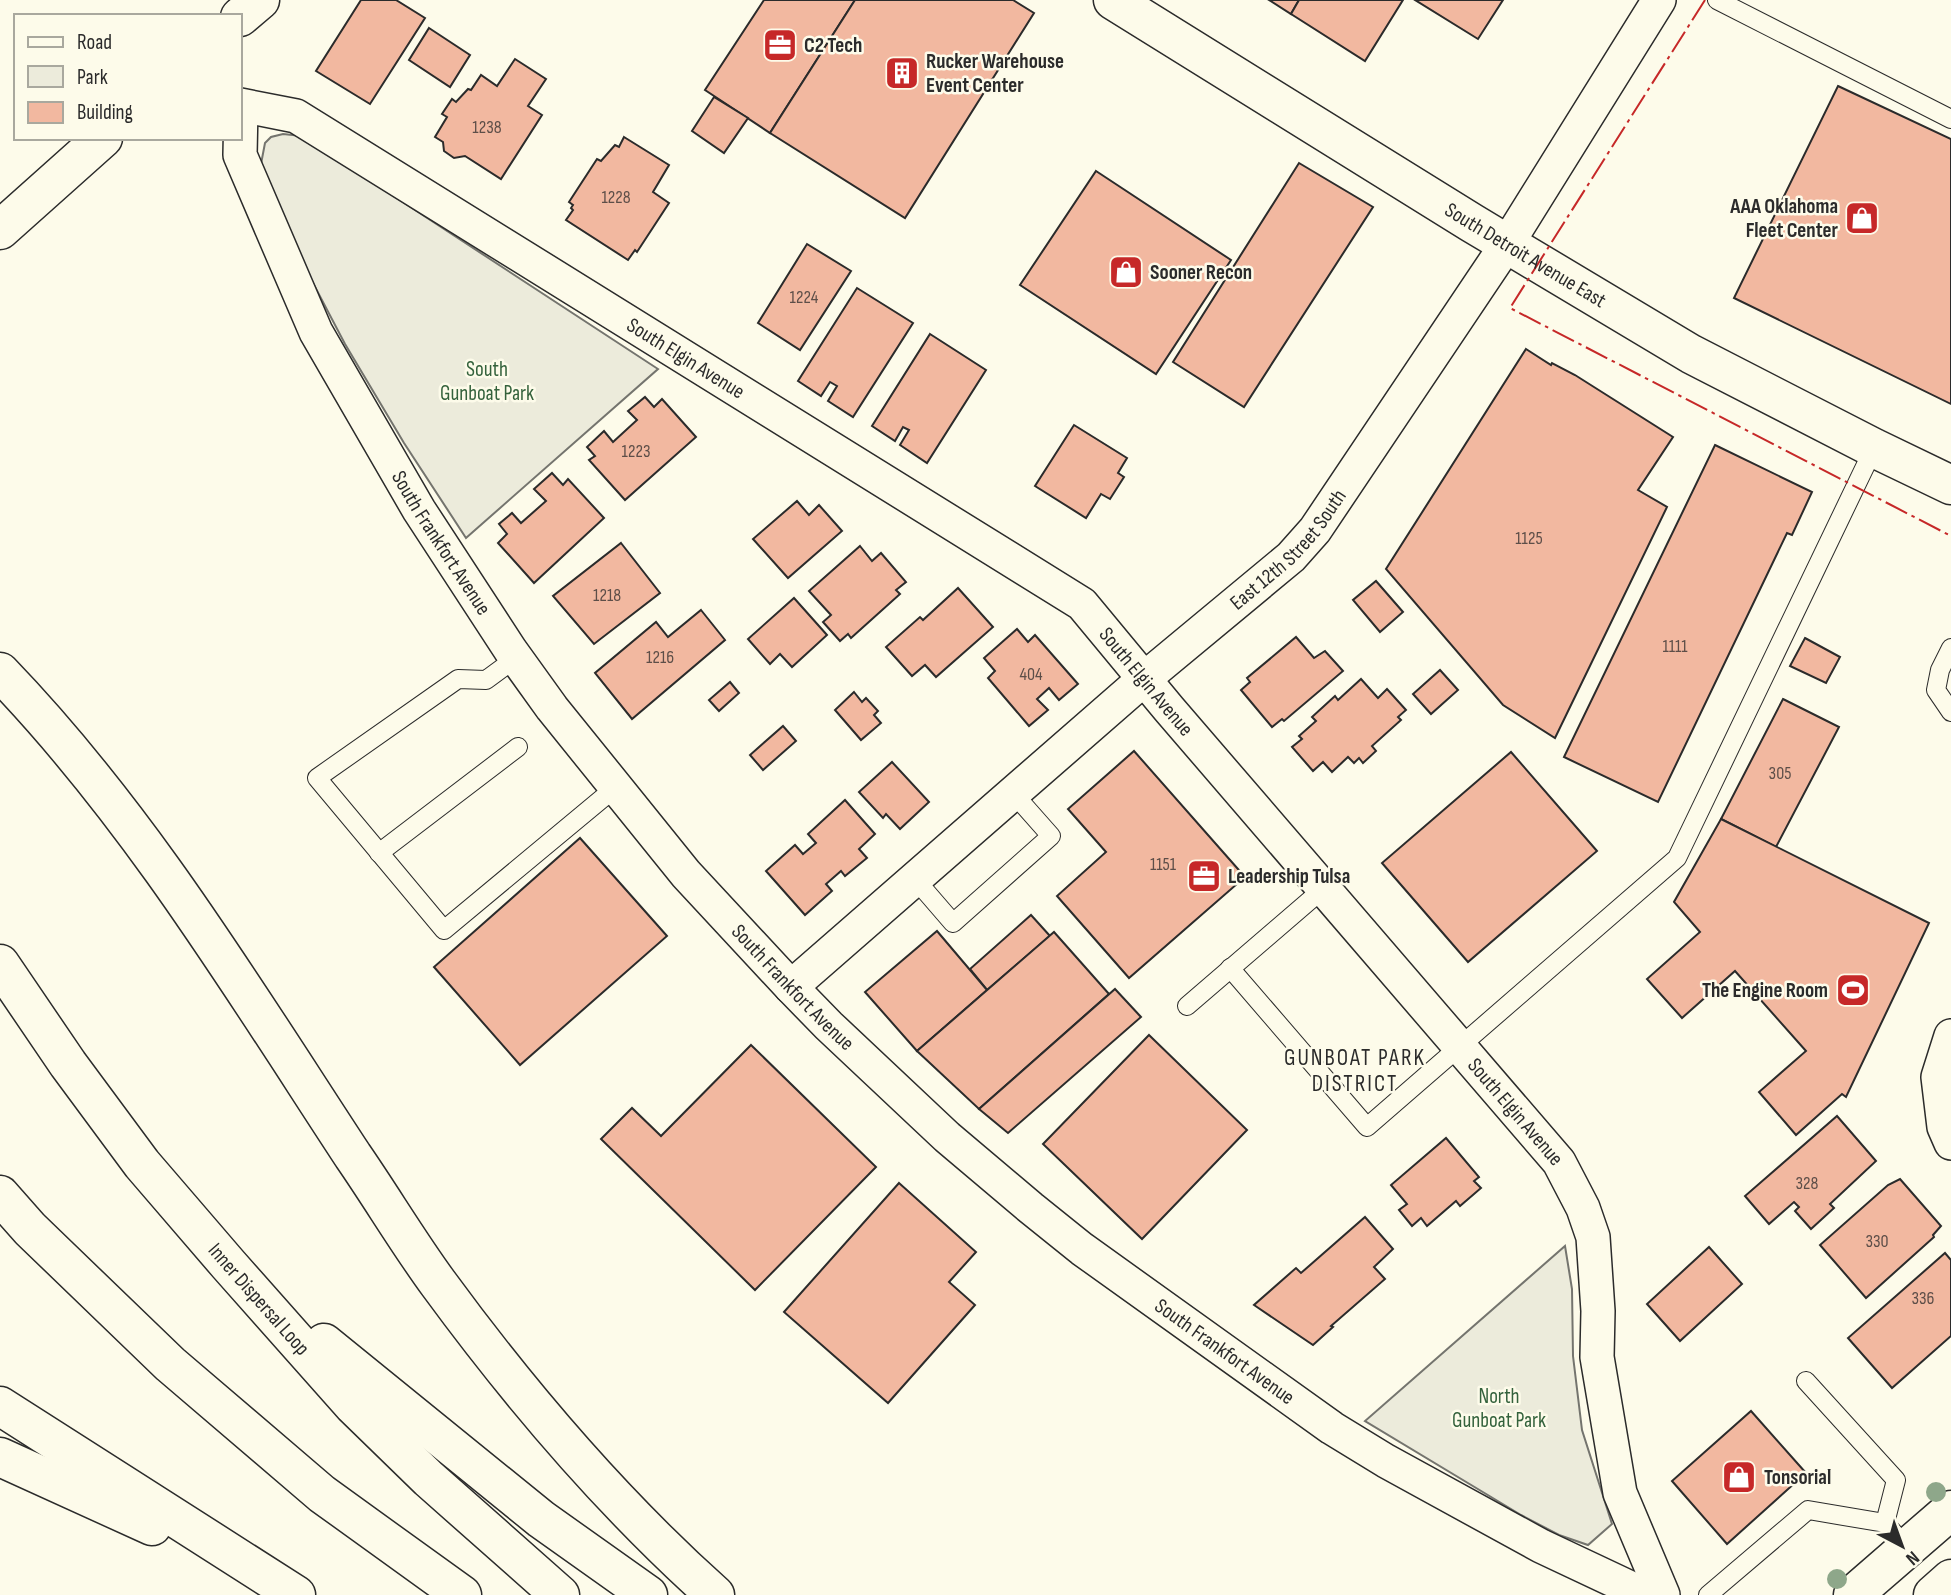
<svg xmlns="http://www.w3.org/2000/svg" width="1951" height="1595" font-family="'Sofia Sans Condensed',sans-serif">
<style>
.green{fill:#ecebdb;stroke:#74746e;stroke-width:2}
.building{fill:#f2b8a0;stroke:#2b2b2b;stroke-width:2}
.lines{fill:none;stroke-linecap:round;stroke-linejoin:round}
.service-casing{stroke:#2b2b2b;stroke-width:20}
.minor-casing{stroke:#2b2b2b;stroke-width:36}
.tertiary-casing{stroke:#2b2b2b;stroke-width:41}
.primary-casing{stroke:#2b2b2b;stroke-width:41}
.motorway-casing{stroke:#2b2b2b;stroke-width:41}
.service{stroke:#fdfbea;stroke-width:18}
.minor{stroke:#fdfbea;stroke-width:33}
.tertiary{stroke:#fdfbea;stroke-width:38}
.primary{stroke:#fdfbea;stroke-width:38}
.motorway{stroke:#fdfbea;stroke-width:38}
.power{stroke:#c62828;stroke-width:2;stroke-dasharray:24 5 3.5 5;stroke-linecap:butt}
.tree{fill:#8ea78a}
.labels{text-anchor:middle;stroke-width:5;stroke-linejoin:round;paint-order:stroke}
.number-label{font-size:18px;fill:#5d4e48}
.poi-label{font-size:21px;font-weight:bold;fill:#2b2b2b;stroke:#fdfbea;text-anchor:start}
.street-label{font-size:21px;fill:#2b2b2b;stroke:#fdfbea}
.park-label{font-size:21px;fill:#34623c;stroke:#fdfbea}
.neighbourhood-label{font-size:23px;letter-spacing:2px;fill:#2b2b2b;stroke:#fdfbea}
</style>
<rect width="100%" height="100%" fill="#fdfbea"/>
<g class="green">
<path d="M283,134L302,136L658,369L466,538L404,443L345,344L292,243L261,164L265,143L271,137Z"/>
<path d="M1565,1246L1572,1289L1573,1356L1582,1430L1612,1524L1588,1545L1559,1535L1521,1515L1365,1421Z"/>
</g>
<g class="building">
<path d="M361,0H396L425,18L370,104L316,71Z"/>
<path d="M764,0H855L770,133L705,90Z"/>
<path d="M855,0H1013L1034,13L905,218L770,133Z"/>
<path d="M1269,0H1299L1291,14Z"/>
<path d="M1299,0H1403L1365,61L1291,14Z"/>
<path d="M1415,0H1503L1478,39Z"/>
<path d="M429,28L470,55L450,87L409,60Z"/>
<path d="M515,59L546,79L528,106L542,115L501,179L465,156L454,158L444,151L443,142L435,137L447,117L442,114L452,99L456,102L468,89L471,90L481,75L497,86Z"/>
<path d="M1838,86L1951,139V404L1734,298Z"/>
<path d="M714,97L748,118L724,153L692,131Z"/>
<path d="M624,137L669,165L653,192L669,203L637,252L635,250L628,260L566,220L573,210L571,208L573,205L569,202L597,159L601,161L615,145L619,147Z"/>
<path d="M1299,163L1373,207L1244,407L1173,362Z"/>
<path d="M1096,171L1231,260L1156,374L1020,285Z"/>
<path d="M807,244L851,271L800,350L758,323Z"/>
<path d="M857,288L913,323L853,417L828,401L837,386L830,382L821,396L798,381Z"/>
<path d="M930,334L986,370L927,463L900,445L909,430L903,427L895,441L872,426Z"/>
<path d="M1526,349L1551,365L1552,363L1575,375L1673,437L1638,490L1667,507L1555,738L1503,705L1386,569Z"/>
<path d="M645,397L654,407L662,399L696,437L625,500L589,460L595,456L587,447L604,431L613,442L637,420L628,411Z"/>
<path d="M1074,425L1127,458L1118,473L1124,477L1110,499L1101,494L1086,518L1035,486Z"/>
<path d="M1715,445L1812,492L1792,535L1787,533L1658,802L1564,757Z"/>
<path d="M552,473L563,485L568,479L604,518L534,583L498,543L507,534L499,524L512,513L521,523L546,501L534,489Z"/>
<path d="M797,501L809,515L819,505L842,531L788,578L753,539Z"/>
<path d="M621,543L660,593L594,644L553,596Z"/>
<path d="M860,546L872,561L881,553L906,582L896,590L900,594L851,638L848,634L840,641L823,622L831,615L809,591Z"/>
<path d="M1376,581L1403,612L1380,632L1353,600Z"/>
<path d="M958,588L993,627L936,677L925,665L912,676L886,647L920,617L923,620Z"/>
<path d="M794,598L827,635L792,667L780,654L770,664L748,639Z"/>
<path d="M701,610L725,640L632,719L595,673L656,622L668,637Z"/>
<path d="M1017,629L1028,642L1035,635L1078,684L1059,700L1049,688L1037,699L1048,710L1029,726L988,678L995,671L984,658Z"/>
<path d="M1296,637L1314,658L1325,651L1343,671L1284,721L1282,719L1272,727L1241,690L1250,682L1247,678Z"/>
<path d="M1805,638L1840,657L1826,683L1790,666Z"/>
<path d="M1440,670L1458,690L1431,714L1413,694Z"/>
<path d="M1361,679L1378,698L1387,689L1406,710L1398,717L1401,720L1372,746L1376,751L1363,763L1359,758L1354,763L1348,757L1332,772L1323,762L1313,771L1292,747L1302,739L1299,736L1316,721L1312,717L1335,696L1338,700Z"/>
<path d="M730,682L739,693L719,711L709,700Z"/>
<path d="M854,692L862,702L866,698L878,711L874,715L881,723L861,740L835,710Z"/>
<path d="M1783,699L1839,727L1776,847L1721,819Z"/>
<path d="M783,726L796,741L763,770L750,755Z"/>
<path d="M1134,751L1245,877L1129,978L1057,896L1106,852L1068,809Z"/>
<path d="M1511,752L1597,851L1468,962L1382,863Z"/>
<path d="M892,762L929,802L900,829L886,814L883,818L859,792Z"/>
<path d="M845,800L875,834L859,849L867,858L845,876L841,871L826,884L832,891L805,915L766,871L795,845L803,854L816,843L808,834Z"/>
<path d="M1721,819L1929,923L1846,1097L1842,1094L1796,1135L1759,1092L1806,1051L1735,971L1682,1018L1647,979L1700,932L1674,902Z"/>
<path d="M580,838L667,936L520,1065L434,967Z"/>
<path d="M1031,915L1050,936L987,990L970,969Z"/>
<path d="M937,931L987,990L917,1051L865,992Z"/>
<path d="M1054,932L1109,994L979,1109L917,1051Z"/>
<path d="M1115,989L1141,1017L1008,1133L979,1109Z"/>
<path d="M1149,1035L1247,1130L1142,1239L1043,1144Z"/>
<path d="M751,1045L876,1167L755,1290L601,1139L632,1108L661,1136Z"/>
<path d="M1837,1116L1876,1161L1830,1204L1834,1208L1811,1229L1795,1211L1799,1207L1794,1202L1769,1224L1745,1196Z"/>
<path d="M1446,1138L1479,1177L1474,1181L1481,1188L1460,1206L1456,1201L1427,1226L1421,1218L1412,1226L1399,1210L1407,1204L1391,1185Z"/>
<path d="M1900,1179L1941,1226L1933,1235L1934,1237L1866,1298L1820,1245L1888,1185Z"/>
<path d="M899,1183L976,1252L949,1282L975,1305L888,1403L784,1312Z"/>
<path d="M1365,1217L1393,1249L1374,1267L1385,1279L1331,1326L1333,1327L1313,1345L1254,1305L1296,1268L1301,1273Z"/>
<path d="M1709,1247L1742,1284L1680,1341L1647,1304Z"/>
<path d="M1945,1253L1951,1260V1336L1892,1388L1848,1338Z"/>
<path d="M1751,1411L1806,1473L1727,1544L1672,1481Z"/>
</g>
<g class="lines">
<g class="service-casing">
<g id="service">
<path d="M1717,0L1951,119"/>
<path d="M1951,648L1940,670L1936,690L1951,712"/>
<path d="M516,658L486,680L458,679L317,778L444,930L616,787"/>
<path d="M379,853L518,747"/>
<path d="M915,879L953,923L1051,836L1013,793"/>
<path d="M1230,968L1367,1127L1677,858L1874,448"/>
<path d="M1187,1006L1323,889"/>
<path d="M1806,1381L1896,1480L1885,1523"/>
<path d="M1708,1595L1808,1510L1885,1523L1906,1547"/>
</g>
</g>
<g class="minor-casing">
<g id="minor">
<path id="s1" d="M240,105L296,116L1082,604L1169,709L1559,1162L1583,1208L1593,1237L1598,1311L1597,1357L1620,1493L1663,1595"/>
<path id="s2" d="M241,107L240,155L316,332L419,510L511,651L552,708L686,874L791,987L829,1026L947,1137L1031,1208L1082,1249L1332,1428L1386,1461L1541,1546L1645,1595"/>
<path id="s3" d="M791,987L1144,679L1291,557L1315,530L1507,244L1659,0"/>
<path d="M1951,1036L1938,1077L1944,1127L1951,1143"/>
</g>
</g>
<g class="tertiary-casing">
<g id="tertiary">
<path d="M240,17L260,0"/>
<path d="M0,230L103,138"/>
</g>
</g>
<g class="primary-casing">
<g id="primary">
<path id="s4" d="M1113,0L1472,223L1691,354L1874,448L1951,485"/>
<path d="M1853,1595L1951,1510"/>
<path d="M1933,1595L1951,1579"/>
</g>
</g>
<g class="motorway-casing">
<g id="motorway">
<path d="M0,672C139,816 244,990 353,1156C382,1198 408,1242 438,1283C520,1395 611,1502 715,1595"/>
<path id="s5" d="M0,964L68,1064L142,1164L228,1264L353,1405L429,1479L560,1595"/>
<path d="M0,1195L30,1229L170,1364L322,1494L462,1595"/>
<path d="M324,1343L541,1519L648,1595"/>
<path d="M0,1406L296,1595"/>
<path d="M0,1457L152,1526"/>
</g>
</g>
<use href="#service" class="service"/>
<use href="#minor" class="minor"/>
<use href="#tertiary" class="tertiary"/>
<use href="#primary" class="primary"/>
<use href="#motorway" class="motorway"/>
<path class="power" d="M1705,0L1510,308L1951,536"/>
</g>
<g class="tree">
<circle cx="1936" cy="1492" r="10"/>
<circle cx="1837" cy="1579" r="10"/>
</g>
<defs>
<g id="office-square" transform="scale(1.75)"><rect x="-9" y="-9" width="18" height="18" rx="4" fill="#c62828" stroke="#fdfbea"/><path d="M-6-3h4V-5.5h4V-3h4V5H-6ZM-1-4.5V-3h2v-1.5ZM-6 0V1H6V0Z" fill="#fff"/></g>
<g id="building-square" transform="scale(1.75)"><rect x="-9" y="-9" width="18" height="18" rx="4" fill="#c62828" stroke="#fdfbea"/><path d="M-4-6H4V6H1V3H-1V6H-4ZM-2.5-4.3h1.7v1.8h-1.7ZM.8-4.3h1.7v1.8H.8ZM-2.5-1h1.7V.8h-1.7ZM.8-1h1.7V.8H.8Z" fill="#fff"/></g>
<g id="shop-square" transform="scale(1.75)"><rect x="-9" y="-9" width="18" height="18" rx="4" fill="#c62828" stroke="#fdfbea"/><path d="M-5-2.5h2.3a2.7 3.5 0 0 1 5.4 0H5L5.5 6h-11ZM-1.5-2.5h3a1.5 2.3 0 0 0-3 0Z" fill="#fff"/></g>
<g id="stadium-square" transform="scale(1.75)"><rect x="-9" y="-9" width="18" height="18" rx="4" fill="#c62828" stroke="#fdfbea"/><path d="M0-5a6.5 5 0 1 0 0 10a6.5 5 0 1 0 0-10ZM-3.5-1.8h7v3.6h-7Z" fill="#fff"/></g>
</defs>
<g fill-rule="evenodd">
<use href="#office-square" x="780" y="45"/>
<use href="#building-square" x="902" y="73"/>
<use href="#shop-square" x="1862" y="218"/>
<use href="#shop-square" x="1126" y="272"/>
<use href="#office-square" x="1204" y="876"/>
<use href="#stadium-square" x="1853" y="990"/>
<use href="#shop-square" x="1739" y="1477"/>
</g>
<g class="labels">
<g class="number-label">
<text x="487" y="133">1238</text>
<text x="616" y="203">1228</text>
<text x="804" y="303">1224</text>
<text x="636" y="457">1223</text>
<text x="1529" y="544">1125</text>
<text x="607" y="601">1218</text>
<text x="1675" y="652">1111</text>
<text x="660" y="663">1216</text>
<text x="1031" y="680">404</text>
<text x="1780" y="779">305</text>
<text x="1163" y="870">1151</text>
<text x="1807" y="1189">328</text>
<text x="1877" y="1247">330</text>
<text x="1923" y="1304">336</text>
</g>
<g class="poi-label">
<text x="804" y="52">C2 Tech</text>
<text x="926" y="68">Rucker Warehouse<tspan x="926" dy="24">Event Center</tspan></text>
<text x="1838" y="213" text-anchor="end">AAA Oklahoma<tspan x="1838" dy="24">Fleet Center</tspan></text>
<text x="1150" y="279">Sooner Recon</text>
<text x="1228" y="883">Leadership Tulsa</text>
<text x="1828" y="997" text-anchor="end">The Engine Room</text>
<text x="1764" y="1484">Tonsorial</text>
</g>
<g class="street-label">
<text dy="7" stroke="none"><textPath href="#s4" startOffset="485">South Detroit Avenue East</textPath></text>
<text dy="7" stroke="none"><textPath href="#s1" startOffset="516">South Elgin Avenue</textPath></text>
<text dy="7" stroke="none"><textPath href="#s2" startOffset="486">South Frankfort Avenue</textPath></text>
<text dy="7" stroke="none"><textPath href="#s3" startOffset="663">East 12th Street South</textPath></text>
<text dy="7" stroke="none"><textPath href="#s1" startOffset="1083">South Elgin Avenue</textPath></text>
<text dy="7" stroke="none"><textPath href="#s2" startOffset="1054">South Frankfort Avenue</textPath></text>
<text dy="7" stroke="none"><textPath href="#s1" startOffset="1650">South Elgin Avenue</textPath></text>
<text dy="7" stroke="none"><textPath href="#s5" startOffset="424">Inner Dispersal Loop</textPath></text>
<text dy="7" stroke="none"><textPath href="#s2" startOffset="1620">South Frankfort Avenue</textPath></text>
</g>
<g class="park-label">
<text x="487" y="376">South<tspan x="487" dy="24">Gunboat Park</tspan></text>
<text x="1499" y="1403">North<tspan x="1499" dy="24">Gunboat Park</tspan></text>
</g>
<g class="neighbourhood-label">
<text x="1355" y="1065">GUNBOAT PARK<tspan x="1355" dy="26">DISTRICT</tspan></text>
</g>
</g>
<rect x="14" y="14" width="228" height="126" fill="#fdfbea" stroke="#a9a89e" stroke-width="2"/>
<rect x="28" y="37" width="35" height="10" fill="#fdfbea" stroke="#a9a89e" stroke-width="2"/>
<text x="77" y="49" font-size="21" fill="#2b2b2b">Road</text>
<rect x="28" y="66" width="35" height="21" fill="#ecebdb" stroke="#a9a89e" stroke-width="2"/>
<text x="77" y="84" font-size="21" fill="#2b2b2b">Park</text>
<rect x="28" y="102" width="35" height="21" fill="#f2b8a0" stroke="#a9a89e" stroke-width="2"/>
<text x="77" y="119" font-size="21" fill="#2b2b2b">Building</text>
<g transform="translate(1902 1546) rotate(139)" stroke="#fdfbea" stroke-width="5" paint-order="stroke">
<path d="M0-5L12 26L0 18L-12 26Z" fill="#2b2b2b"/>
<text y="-10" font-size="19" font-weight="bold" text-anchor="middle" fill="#2b2b2b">N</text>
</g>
</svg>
